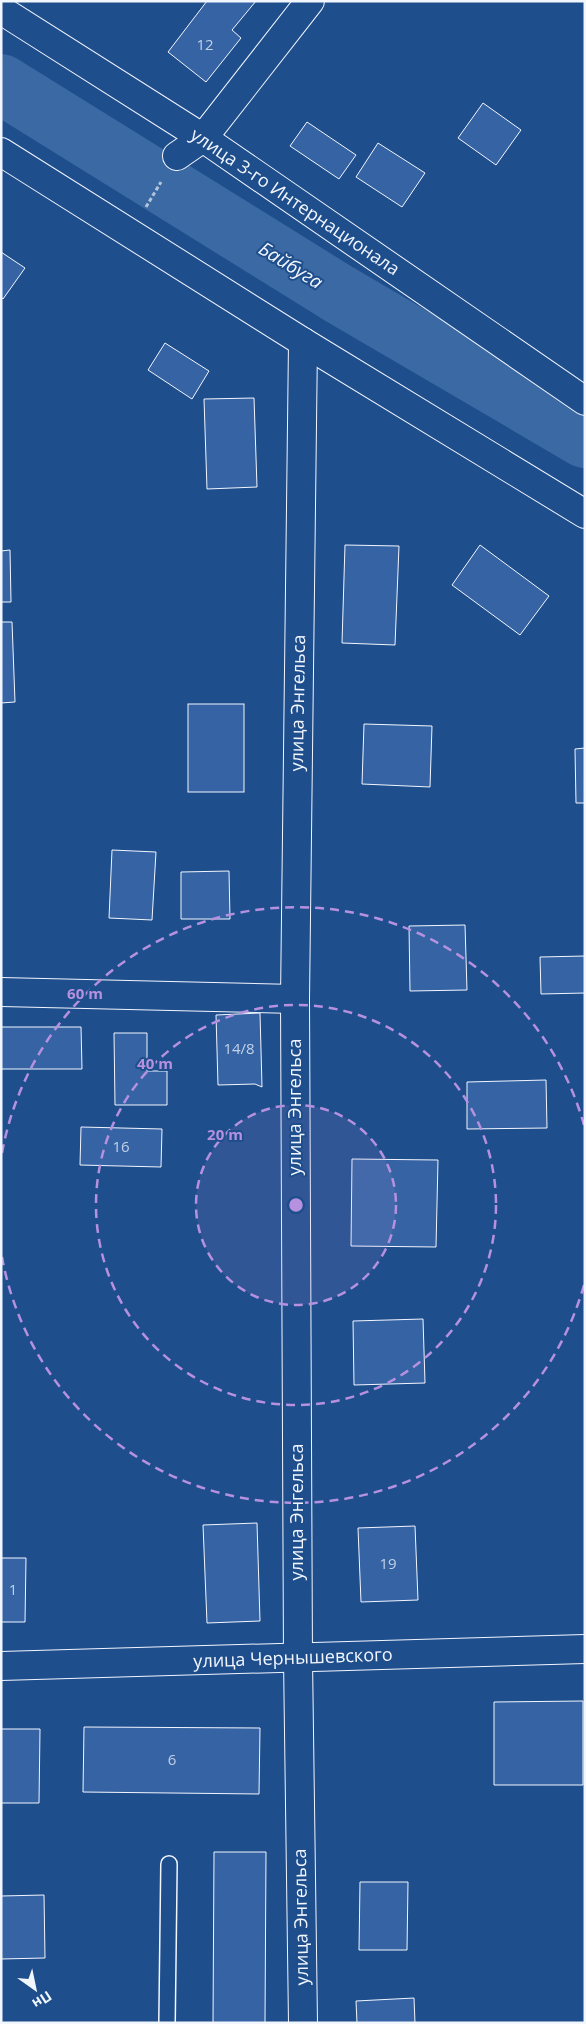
<svg xmlns="http://www.w3.org/2000/svg" width="586" height="2024" font-family="'Open Sans',sans-serif">
<style>
.lines{fill:none;stroke-linecap:round;stroke-linejoin:round}
.river{stroke:#3b69a3;stroke-width:60}
.building{fill:#3563a3;stroke:#f2f6ff}
.service-casing{stroke:#f2f6ff;stroke-width:18}
.minor-casing{stroke:#f2f6ff;stroke-width:30}
.path{stroke:#b3c4dc;stroke-width:3;stroke-dasharray:4 2.5;stroke-linecap:butt}
.service{stroke:#1f4e8c;stroke-width:15}
.minor{stroke:#1f4e8c;stroke-width:28}
.ring{fill:none;stroke:#b691df;stroke-width:2.5;stroke-dasharray:9 6}
.labels{text-anchor:middle;stroke-width:4;stroke-linejoin:round;paint-order:stroke}
.number-label{font-size:15px;fill:#c3d1e8}
.street-label{font-size:18px;fill:#f2f6ff;stroke:#1f4e8c}
.water-label{font-size:19px;font-style:italic;fill:#f2f6ff;stroke:#1f4e8c}
.centre{fill:#b691df;stroke:#1f4e8c;stroke-width:2.5}
.ring-label{font-size:15px;text-anchor:middle;font-weight:bold;fill:#b691df;stroke:#1f4e8c;stroke-width:4;stroke-linejoin:round;paint-order:stroke}
</style>
<rect width="100%" height="100%" fill="#1f4e8c"/>
<g class="lines">
<path class="river" d="M1,84L339,294L585,438"/>
</g>
<g class="building">
<path d="M207,1H256L232,30L241,38L206,82L168,52Z"/>
<path d="M483,103L521,130L496,165L458,138Z"/>
<path d="M307,122L356,155L339,179L290,146Z"/>
<path d="M378,143L425,173L402,207L356,177Z"/>
<path d="M1,252L25,268L3,299L1,297Z"/>
<path d="M165,343L209,371L192,399L148,370Z"/>
<path d="M254,398L257,487L207,489L204,399Z"/>
<path d="M345,545L399,546L395,645L342,643Z"/>
<path d="M480,545L549,596L520,635L452,585Z"/>
<path d="M10,550L11,602H1V551Z"/>
<path d="M1,622H12L15,702L1,703Z"/>
<rect x="188" y="704" width="56" height="88"/>
<path d="M364,724L432,726L430,787L362,784Z"/>
<path d="M585,748V803H576L575,749Z"/>
<path d="M112,850L156,852L152,920L109,918Z"/>
<path d="M229,871L230,919H181V872Z"/>
<path d="M465,925L467,990L410,991L409,926Z"/>
<path d="M585,956V993L541,994L540,957Z"/>
<path d="M260,1013L262,1087L255,1084L218,1085L216,1015Z"/>
<path d="M1,1027H81L82,1069H1Z"/>
<path d="M114,1033H147V1071H167V1105H115Z"/>
<path d="M546,1080L547,1128L467,1129V1082Z"/>
<path d="M81,1127L162,1129L161,1167L80,1165Z"/>
<path d="M352,1159L438,1160L436,1247L351,1246Z"/>
<path d="M423,1319L425,1383L354,1385L353,1321Z"/>
<path d="M257,1523L260,1621L207,1623L203,1525Z"/>
<path d="M415,1526L418,1600L361,1602L358,1528Z"/>
<path d="M1,1558H26L25,1622H1Z"/>
<path d="M583,1701V1785H494V1702Z"/>
<path d="M84,1727L260,1728L259,1794L83,1792Z"/>
<path d="M1,1729H40L39,1803H1Z"/>
<path d="M214,1852H266L265,2023H213Z"/>
<path d="M360,1882H408L407,1950H359Z"/>
<path d="M44,1895L45,1958L1,1959V1896Z"/>
<path d="M414,1998L415,2023H357L356,2001Z"/>
</g>
<g class="lines">
<g class="service-casing">
<path id="service" d="M167,2023L169,1864"/>
</g>
<g class="minor-casing">
<g id="minor">
<path d="M1,10L203,138L585,401"/>
<path d="M1,152L303,342L585,514"/>
<path d="M177,156L203,138L310,1"/>
<path d="M303,342L295,999L298,1659L303,2023"/>
<path d="M1,992L295,999"/>
<path d="M1,1666L585,1649"/>
</g>
</g>
<path class="path" d="M146,207L161,182"/>
<use href="#service" class="service"/>
<use href="#minor" class="minor"/>
</g>
<circle cx="296" cy="1205" r="100" fill="#b691df" fill-opacity=".12"/>
<g class="ring">
<circle cx="296" cy="1205" r="100"/>
<circle cx="296" cy="1205" r="200"/>
<path d="M584 1285A299 299 0 0 1 2 1257M2 1153A299 299 0 0 1 584 1125"/>
</g>
<g class="labels">
<g class="number-label">
<text x="205" y="50">12</text>
<text x="239" y="1054">14/8</text>
<text x="121" y="1152">16</text>
<text x="388" y="1569">19</text>
<text x="13" y="1595">1</text>
<text x="172" y="1765">6</text>
</g>
<g class="street-label">
<text transform="translate(295 202) rotate(34)" y="6">улица 3-го Интернационала</text>
<text transform="translate(298 703) rotate(-89)" y="6">улица Энгельса</text>
<text transform="translate(295 1107) rotate(-90)" y="6">улица Энгельса</text>
<text transform="translate(297 1512) rotate(-90)" y="6">улица Энгельса</text>
<text transform="translate(293 1658) rotate(-2)" y="6">улица Чернышевского</text>
<text transform="translate(301 1917) rotate(-91)" y="6">улица Энгельса</text>
</g>
<g class="water-label">
<text transform="translate(291 265) rotate(32)" y="7">Байбуга</text>
</g>
</g>
<circle cx="296" cy="1205" r="8" class="centre"/>
<g class="ring-label">
<text x="85" y="999">60 m</text>
<text x="155" y="1069">40 m</text>
<text x="225" y="1140">20 m</text>
</g>
<rect width="586" height="2024" fill="none" stroke="#f2f6ff" stroke-width="5"/>
<g transform="translate(35 1989) rotate(147)" stroke="#1f4e8c" stroke-width="4" paint-order="stroke">
<path d="M0-4L9 19L0 12L-9 19Z" fill="#f2f6ff"/>
<text y="-8" font-size="14" font-weight="bold" text-anchor="middle" fill="#f2f6ff">Пн</text>
</g>
</svg>
